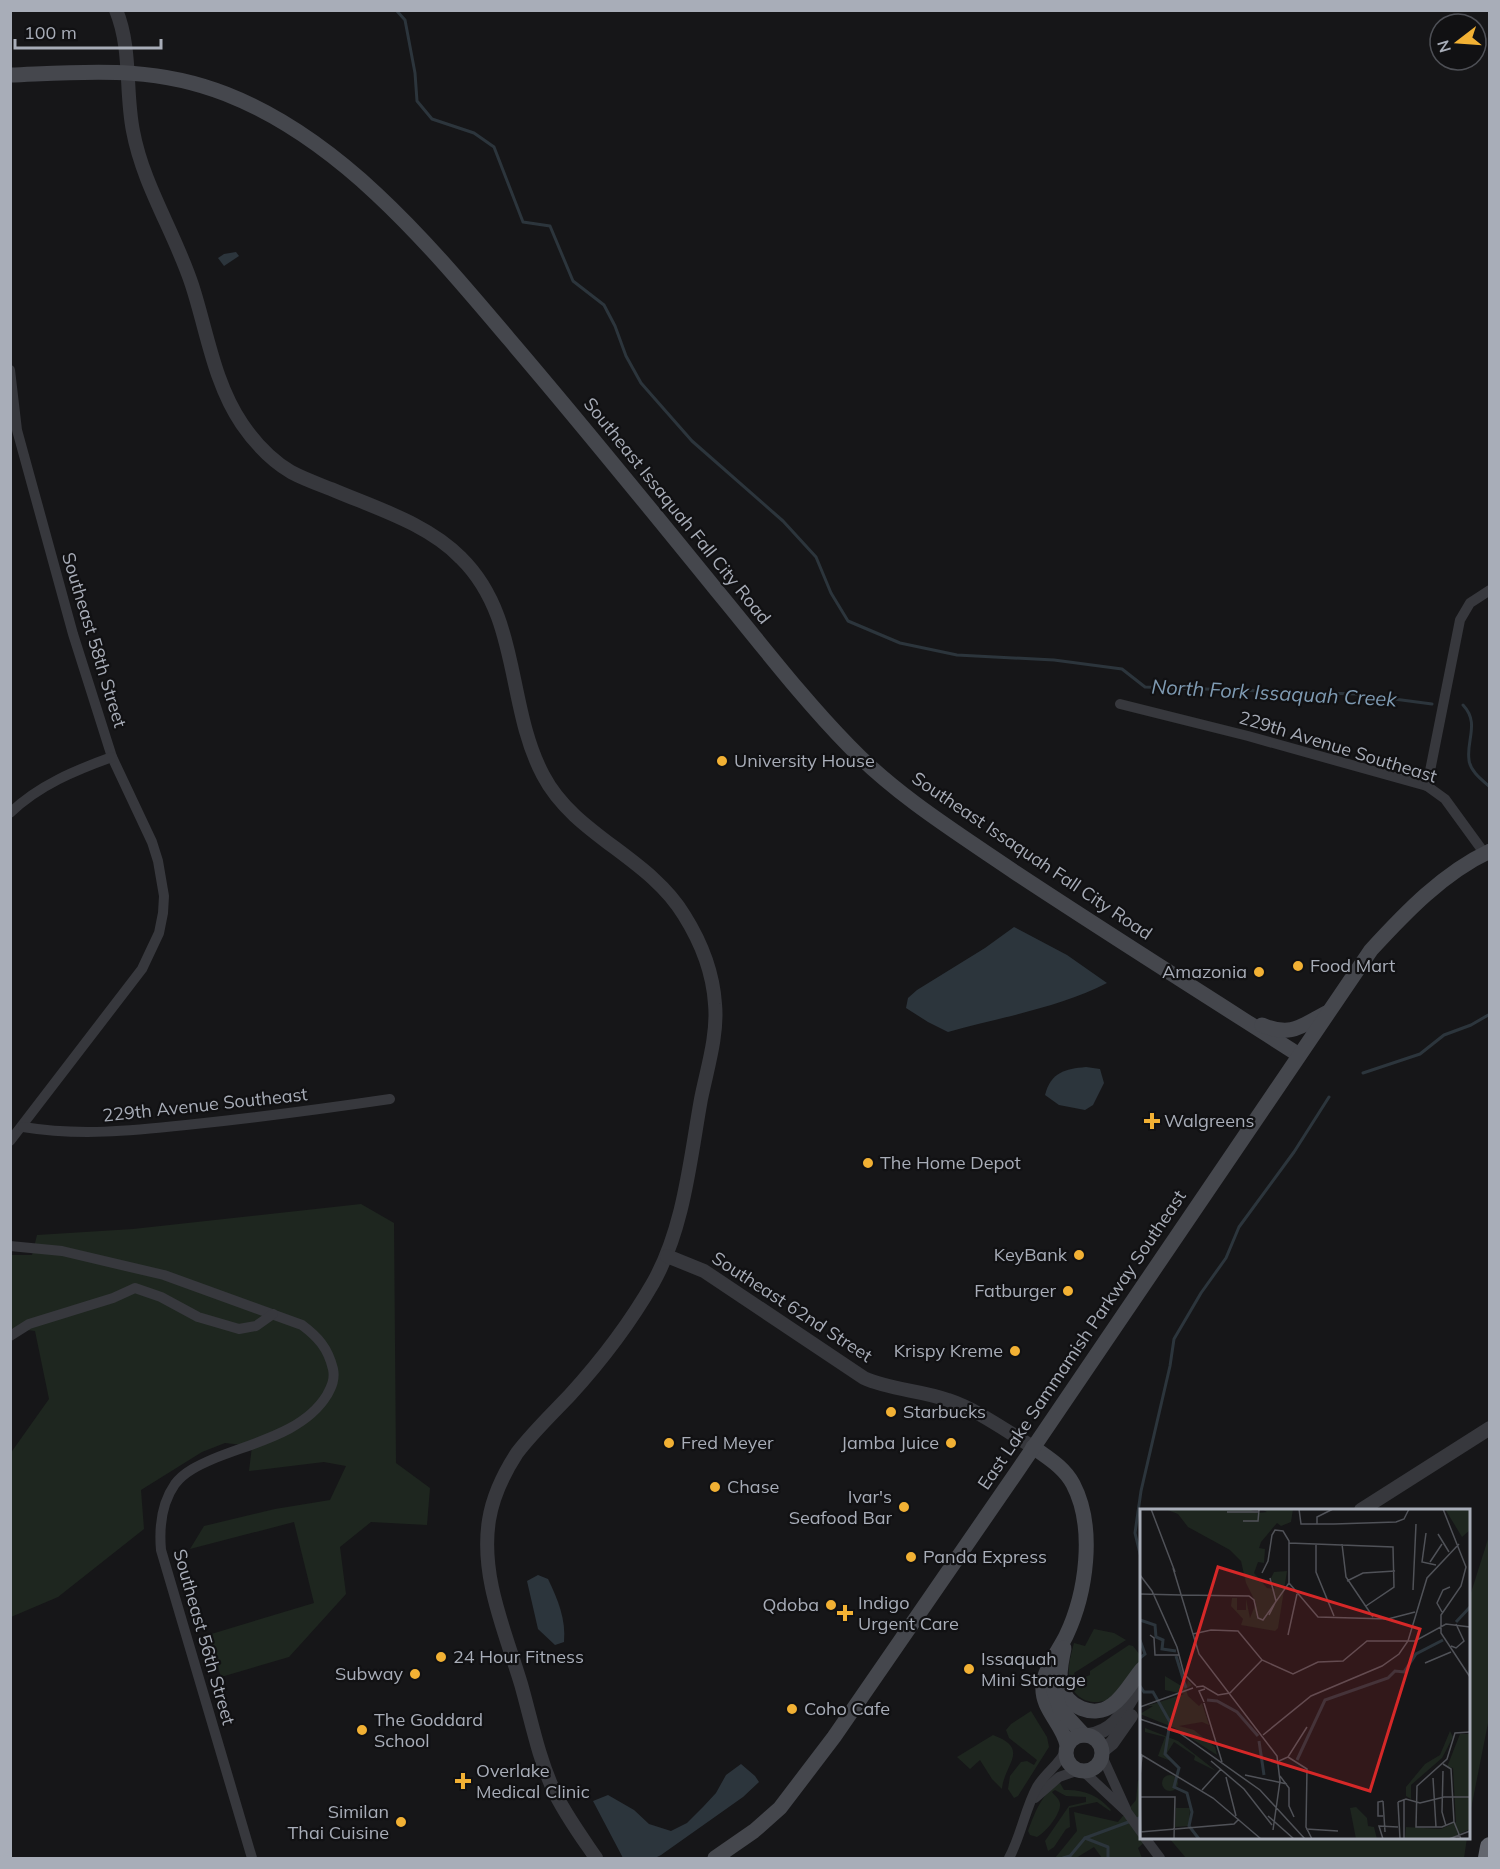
<svg xmlns="http://www.w3.org/2000/svg" width="1500" height="1869" font-family="Mulish,sans-serif">
<style>
.green{fill:#1e261f}
.water{fill:#2c353c}
.lines{fill:none;stroke-linecap:round;stroke-linejoin:round}
.stream{stroke:#2c353c;stroke-width:3}
.minor{stroke:#37383d;stroke-width:10}
.tertiary{stroke:#37383d;stroke-width:14}
.secondary{stroke:#45474d;stroke-width:15}
.motorway{stroke:#63666e;stroke-width:20}
.poi-dot{fill:#f2b134;stroke:#111113;stroke-width:2}
.labels{text-anchor:middle;stroke-width:4.5;stroke-linejoin:round;paint-order:stroke}
.street-label{font-size:18px;fill:#a8adb8;stroke:#111113}
.poi-label{font-size:18px;fill:#a8adb8;stroke:#111113;text-anchor:start}
.water-label{font-size:20px;font-style:italic;fill:#7f9bb3;stroke:#111113}
.inset-river{fill:none;stroke:#2c353c;stroke-width:3}
.inset-road{fill:none;stroke:#505258;stroke-width:1.5}
.view{fill:#d62828;fill-opacity:0.15;stroke:#d62828;stroke-width:3}
.inset-edge{fill:none;stroke:#a8adb8;stroke-width:3}
</style>
<rect width="100%" height="100%" fill="#161618"/>
<g class="green">
<path d="M361,1204L394,1223L396,1463L430,1488L427,1525L371,1522L340,1547L346,1594L289,1657L221,1677L208,1635L314,1603L294,1522L190,1549L204,1526L275,1509L330,1500L346,1466L324,1462L249,1471L252,1446L225,1443L202,1452L141,1490L144,1529L58,1597L11,1617L10,1454L49,1399L35,1331L11,1328V1255H32L37,1235L133,1229Z"/>
<path d="M1489,1536V1718L1469,1819V1599Z"/>
<path d="M1094,1629L1114,1633L1126,1640L1074,1673L1078,1680L1090,1675V1671L1129,1645L1133,1646L1140,1655L1141,1663C1134,1673 1127,1686 1118,1694C1099,1709 1071,1703 1069,1676C1068,1665 1071,1654 1074,1643L1085,1646Z"/>
<path d="M1031,1711L1047,1737L1049,1747L1018,1796L1014,1798L1008,1789L1010,1776L1021,1762L1027,1761L1034,1765L1037,1760L1009,1738L1006,1730L1011,1724Z"/>
<path d="M993,1735C1031,1749 1004,1764 1002,1789L992,1779L980,1760L970,1769L957,1757Z"/>
<path d="M1138,1780L1141,1783L1142,1838H1149L1138,1848L1142,1858H1102L1094,1847L1076,1858H1055L1077,1831L1074,1812L1118,1822L1136,1800Z"/>
<path d="M1060,1783L1064,1790C1083,1789 1098,1795 1111,1810L1110,1811L1097,1802L1069,1808L1070,1827L1066,1829L1054,1847L1048,1851L1045,1841L1069,1806L1086,1802V1797L1066,1796L1055,1790L1052,1792C1054,1795 1060,1799 1060,1804C1061,1814 1045,1833 1037,1837L1030,1835L1028,1831C1035,1812 1042,1793 1060,1783Z"/>
<path d="M1169,1838H1467L1464,1858H1186Z"/>
</g>
<g class="water">
<path d="M236,252L239,256L224,266L218,258L224,254Z"/>
<path d="M1014,927L1067,955L1107,983C1058,1008 1001,1017 948,1032L928,1022L906,1008L908,998L917,990L985,948Z"/>
<path d="M1086,1067L1100,1069L1104,1083L1093,1105L1085,1110L1059,1105L1045,1095C1051,1072 1065,1069 1086,1067Z"/>
<path d="M538,1575L548,1579C558,1600 566,1619 564,1642L555,1645L538,1629L527,1581Z"/>
<path d="M741,1764L755,1776L759,1782L743,1797L661,1855L655,1858H623L593,1801L608,1795L634,1810L649,1824L671,1831L687,1823L703,1807L716,1793L726,1775Z"/>
</g>
<g class="lines">
<g class="stream">
<path d="M396,10L405,20L415,73L417,101L432,119L474,133L494,147L523,222L550,226L573,281L604,305L615,326L626,356L641,383L692,441L783,521L816,557L831,593L848,621L900,643L957,655L1054,660L1122,669L1145,687L1356,694L1432,704"/>
<path d="M1463,705C1480,723 1466,740 1469,760C1470,771 1482,780 1490,787"/>
<path d="M1363,1073L1420,1054L1444,1035L1471,1025L1490,1014"/>
<path d="M1142,1562L1135,1533L1141,1491L1170,1366L1174,1339L1201,1293L1226,1258L1239,1227L1294,1152L1329,1097"/>
<path d="M1085,1838L1108,1847V1858"/>
<path d="M1063,1858L1070,1856L1085,1838L1142,1817"/>
</g>
<g class="minor">
<path d="M10,370L17,430L73,634L112,757L152,842L158,861L164,896L163,913L159,933L142,969L10,1141"/>
<path d="M1120,704L1248,736L1427,786L1445,799L1485,854"/>
<path d="M1427,786L1460,620L1470,603L1490,590"/>
<path d="M10,813C39,785 76,770 112,757"/>
<path d="M23,1127C78,1136 131,1131 186,1125C254,1118 322,1109 390,1099"/>
<path d="M10,1246L62,1251L164,1275L302,1325C318,1337 328,1348 333,1369C335,1379 332,1386 327,1395C304,1433 251,1443 213,1459C199,1465 184,1472 175,1484C161,1504 159,1527 161,1550L252,1858"/>
<path d="M10,1336L29,1324L113,1298L135,1288L161,1297L198,1317L239,1329L256,1326L273,1314"/>
<path d="M1102,1756L1126,1809"/>
<path d="M1083,1771L1127,1812L1142,1833"/>
<path d="M1035,1798L1059,1777L1079,1770"/>
<path d="M1145,1838L1160,1858"/>
<path d="M1009,1858C1021,1836 1025,1809 1037,1787C1045,1773 1059,1765 1066,1750"/>
</g>
<g class="tertiary">
<path d="M116,10C132,49 125,91 133,131C143,185 175,233 192,285C207,331 214,383 242,424C255,443 271,460 291,472C304,479 318,484 331,489C375,508 427,523 461,558C521,617 506,705 543,775C574,835 649,857 684,915C701,942 713,973 715,1004C718,1035 707,1069 701,1099C690,1160 684,1228 653,1283C630,1323 601,1361 570,1395C552,1414 533,1432 517,1453C504,1473 493,1495 489,1520C480,1576 505,1631 521,1684C531,1719 538,1756 553,1789C564,1813 581,1836 596,1858"/>
<path d="M667,1256L704,1271L864,1378C890,1390 921,1390 948,1400C978,1410 1006,1431 1033,1447"/>
<path d="M1361,1510L1490,1428"/>
<path d="M1089,1735C1120,1730 1125,1705 1142,1682"/>
<path d="M1102,1751L1112,1743L1131,1716"/>
</g>
<g class="secondary">
<path d="M10,75C87,72 153,65 226,94C343,140 430,246 509,339C580,422 649,507 718,592C761,644 802,698 849,746C897,796 959,834 1016,873C1110,935 1205,995 1299,1055"/>
<path d="M1262,1025C1291,1037 1300,1027 1326,1013"/>
<path d="M1033,1447C1048,1458 1064,1467 1073,1484C1096,1528 1086,1594 1066,1636C1058,1652 1044,1669 1043,1686C1041,1709 1063,1724 1067,1745"/>
<path d="M1064,1648C1062,1660 1058,1673 1061,1685C1066,1707 1094,1719 1112,1705C1124,1697 1132,1681 1142,1669"/>
<path d="M1051,1681L1060,1709L1084,1735"/>
<circle cx="1084" cy="1753" r="18"/>
<path d="M715,1858L754,1831L780,1808L834,1737L1016,1473L1371,950C1405,913 1443,873 1490,851"/>
</g>
<path class="motorway" d="M1488,1858L1490,1847"/>
</g>
<g class="poi-dot">
<circle cx="722" cy="761" r="6"/>
<circle cx="1298" cy="966" r="6"/>
<circle cx="1259" cy="972" r="6"/>
<path d="M1149 1112h6v6h6v6h-6v6h-6v-6h-6v-6h6z"/>
<circle cx="868" cy="1163" r="6"/>
<circle cx="1079" cy="1255" r="6"/>
<circle cx="1068" cy="1291" r="6"/>
<circle cx="1015" cy="1351" r="6"/>
<circle cx="891" cy="1412" r="6"/>
<circle cx="669" cy="1443" r="6"/>
<circle cx="951" cy="1443" r="6"/>
<circle cx="715" cy="1487" r="6"/>
<circle cx="904" cy="1507" r="6"/>
<circle cx="911" cy="1557" r="6"/>
<circle cx="831" cy="1605" r="6"/>
<path d="M842 1604h6v6h6v6h-6v6h-6v-6h-6v-6h6z"/>
<circle cx="441" cy="1657" r="6"/>
<circle cx="969" cy="1669" r="6"/>
<circle cx="415" cy="1674" r="6"/>
<circle cx="792" cy="1709" r="6"/>
<circle cx="362" cy="1730" r="6"/>
<path d="M460 1772h6v6h6v6h-6v6h-6v-6h-6v-6h6z"/>
<circle cx="401" cy="1822" r="6"/>
</g>
<g class="labels">
<g class="street-label">
<text transform="translate(677 511) rotate(51)" y="6">Southeast Issaquah Fall City Road</text>
<text transform="translate(94 640) rotate(73)" y="6">Southeast 58th Street</text>
<text transform="translate(1338 747) rotate(17)" y="6">229th Avenue Southeast</text>
<text transform="translate(1032 856) rotate(34)" y="6">Southeast Issaquah Fall City Road</text>
<text transform="translate(205 1105) rotate(-6)" y="6">229th Avenue Southeast</text>
<text transform="translate(792 1307) rotate(33)" y="6">Southeast 62nd Street</text>
<text transform="translate(1082 1340) rotate(-56)" y="6">East Lake Sammamish Parkway Southeast</text>
<text transform="translate(204 1637) rotate(74)" y="6">Southeast 56th Street</text>
</g>
<g class="poi-label">
<text x="734" y="767">University House</text>
<text x="1310" y="972">Food Mart</text>
<text x="1247" y="978" text-anchor="end">Amazonia</text>
<text x="1164" y="1127">Walgreens</text>
<text x="880" y="1169">The Home Depot</text>
<text x="1067" y="1261" text-anchor="end">KeyBank</text>
<text x="1056" y="1297" text-anchor="end">Fatburger</text>
<text x="1003" y="1357" text-anchor="end">Krispy Kreme</text>
<text x="903" y="1418">Starbucks</text>
<text x="681" y="1449">Fred Meyer</text>
<text x="939" y="1449" text-anchor="end">Jamba Juice</text>
<text x="727" y="1493">Chase</text>
<text x="892" y="1503" text-anchor="end">Ivar's<tspan x="892" dy="21">Seafood Bar</tspan></text>
<text x="923" y="1563">Panda Express</text>
<text x="858" y="1609">Indigo<tspan x="858" dy="21">Urgent Care</tspan></text>
<text x="819" y="1611" text-anchor="end">Qdoba</text>
<text x="453" y="1663">24 Hour Fitness</text>
<text x="981" y="1665">Issaquah<tspan x="981" dy="21">Mini Storage</tspan></text>
<text x="403" y="1680" text-anchor="end">Subway</text>
<text x="804" y="1715">Coho Cafe</text>
<text x="374" y="1726">The Goddard<tspan x="374" dy="21">School</tspan></text>
<text x="476" y="1777">Overlake<tspan x="476" dy="21">Medical Clinic</tspan></text>
<text x="389" y="1818" text-anchor="end">Similan<tspan x="389" dy="21">Thai Cuisine</tspan></text>
</g>
<g class="water-label">
<text transform="translate(1274 693) rotate(3)" y="7">North Fork Issaquah Creek</text>
</g>
</g>
<g transform="translate(1140 1509)">
<rect width="330" height="330" fill="#161618"/>
<path d="M25,0H109L117,4L127,3L121,0H153L151,13L141,17L137,14L121,33L119,39L125,40L124,54L118,53L114,64L127,79L135,80L131,69L134,63L147,62L138,119L135,122L101,116L103,110L91,97L92,89H97V101H106V90L110,109L116,94L106,74L101,52L90,41L48,18L38,5ZM305,0H330V21L322,28ZM25,167L43,178V172L47,176L48,171L52,176L46,180L48,187L59,197L62,194L69,216L62,213L39,217L54,221L75,238L77,246L35,219L0,205L13,197H7L44,185L25,181ZM5,219L38,232L76,262L54,251L55,247L34,233L27,244L31,252L18,247L25,228L5,223ZM310,222L313,228L302,249L271,276V290L266,287V278L285,255L300,246ZM320,225H330V320L309,330H265L266,318L301,320L316,313L313,259L307,258ZM22 274a8 8 0 1 1 16 0a8 8 0 1 1-16 0ZM216,298L227,309L228,317L234,318L237,330H216L210,299ZM36,299H50L49,317L35,318Z" fill="#1e261f"/>
<path class="inset-river" d="M0,111L15,116L16,128L23,131L22,140L36,142M316,113L330,98M0,131L5,145L0,149M36,147L46,179M0,177L4,183H13L30,213L25,245L39,259L34,278L47,284L52,303L49,317L59,330M67,191L77,192L97,203L118,227M119,232L124,266M157,251L185,191L248,169L255,162L264,163L276,145L303,131"/>
<path class="inset-road" d="M11,0L35,63M159,0L161,15H194L256,13L264,10L269,0M303,0L326,58L321,77L301,106V124L330,168M87,3H119M103,12H118L119,1M177,15V8L193,0M286,24L282,53L296,56M298,25L309,43M149,34L253,38L254,78L226,97M176,35V63L194,107M202,35L206,68L233,108M290,53L302,35M33,59L59,145L137,247L140,272L133,321M122,64L128,52L132,26L135,21L143,22L149,32V74M0,66L12,82L37,138L44,165L56,177M207,72L223,64L255,62M149,74L178,108L248,110L275,103M273,81L276,15M0,85L41,86M41,86L109,87L114,91L118,109L123,111L149,74M302,103L297,94L303,81L310,78M129,106L136,92L130,69M53,125L71,121L98,122L122,151L153,165L178,153L203,152L227,132H275L306,115L330,118M10,126L14,129L15,146H39M148,126L157,85M311,137L316,139L324,132L316,115M285,154L311,143M56,178L63,177L78,186L90,184M90,184L122,151M64,193L59,182L65,180M64,194L82,253M0,198L53,179M0,210L38,223L120,281L165,330M123,226L171,187L242,157L259,145L268,132L287,69L319,35M0,245L73,289L121,330M148,248L167,260L166,318L172,330M71,252L104,280L132,316M139,252L148,248L167,218M303,255L311,260L314,313L302,318H276L277,277L307,250L315,224L330,223M303,262L302,303L306,317M105,266L147,275M0,267L2,246M140,267L149,279V297L154,308M86,268L96,307M293,269L296,318M62,281L81,260M0,285L1,330M1,288H35L34,330M264,290V330M243,292L245,323M258,293L266,290L280,294L304,288H330M258,293L260,330M128,307L154,330M243,307H238V293L243,292M314,313L321,330M166,320L198,322M0,323L94,315L99,310M243,330L239,317L258,318M309,330L330,322"/>
<path class="view" d="M78,58L280,120L230,282L29,220Z"/>
<rect width="330" height="330" class="inset-edge"/>
</g>
<rect width="1500" height="1869" fill="none" stroke="#a8adb8" stroke-width="24"/>
<g transform="translate(1458 42) rotate(253)"><circle r="28" fill="#111113" stroke="#4d4f55" stroke-width="1.5"/>
<path d="M0-4.5L10 22L0 15L-10 22Z" fill="#f2b134"/>
<text y="-9" font-size="16" font-weight="bold" text-anchor="middle" fill="#a8adb8">N</text>
</g>
<path d="M15 39v9h146v-9" fill="none" stroke="#a8adb8" stroke-width="3"/>
<text x="24" y="39" font-size="18" fill="#a8adb8" stroke="#111113" stroke-width="4.5" paint-order="stroke">100 m</text>
</svg>
